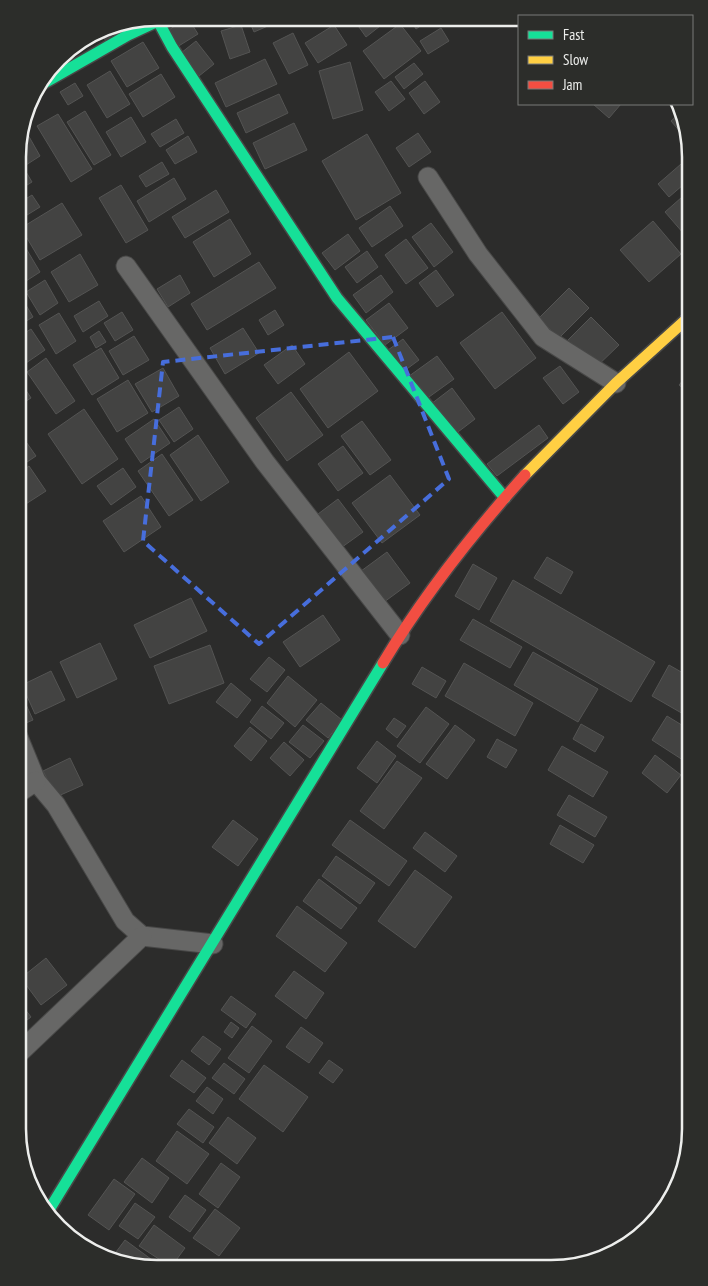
<svg xmlns="http://www.w3.org/2000/svg" width="708" height="1286" font-family="'PT Sans Narrow',sans-serif">
<style>
.building{fill:#434342;stroke:#545453}
.lines{fill:none;stroke-linecap:round;stroke-linejoin:round}
.street-casing{stroke:#484847;stroke-width:21}
.fast-casing{stroke:#484847;stroke-width:14}
.slow-casing{stroke:#484847;stroke-width:14}
.jam-casing{stroke:#484847;stroke-width:14}
.street{stroke:#676766;stroke-width:19}
.fast{stroke:#16e098;stroke-width:11}
.slow{stroke:#ffcf43;stroke-width:11}
.jam{stroke:#f24e42;stroke-width:11}
.marked{fill:none;stroke:#476edc;stroke-width:4;stroke-dasharray:10 6;stroke-linejoin:round}
.rim{fill:none;stroke:#edeeec;stroke-width:2.5}
</style>
<rect width="100%" height="100%" fill="#2c2c2b"/>
<g class="building">
<path d="M188,18L198,34L177,47L167,31Z"/>
<path d="M248,18H284V19L254,32Z"/>
<path d="M355,19H389L366,37L354,20Z"/>
<path d="M410,19H431L416,29Z"/>
<path d="M440,19H454L444,26Z"/>
<path d="M400,24L421,51L384,79L363,51Z"/>
<path d="M121,25L106,41L100,32L107,28Z"/>
<path d="M241,25L250,52L230,59L221,31Z"/>
<path d="M334,25L347,45L318,63L305,43Z"/>
<path d="M441,28L449,41L428,54L420,41Z"/>
<path d="M293,33L308,65L289,74L273,43Z"/>
<path d="M196,41L214,64L199,76L181,53Z"/>
<path d="M143,42L159,68L127,87L111,61Z"/>
<path d="M265,59L277,84L226,107L215,83Z"/>
<path d="M350,62L363,110L333,119L319,71Z"/>
<path d="M414,63L423,74L404,89L395,77Z"/>
<path d="M110,71L130,104L107,118L87,85Z"/>
<path d="M161,74L175,97L143,117L129,94Z"/>
<path d="M391,81L405,99L389,111L375,92Z"/>
<path d="M425,81L440,102L424,114L409,93Z"/>
<path d="M75,83L83,96L68,105L60,92Z"/>
<path d="M279,94L288,113L246,133L237,113Z"/>
<path d="M593,104H621L609,118Z"/>
<path d="M85,111L111,155L94,165L67,122Z"/>
<path d="M682,111L683,112L688,141L671,121Z"/>
<path d="M58,114L92,169L71,182L37,126Z"/>
<path d="M131,117L146,142L121,157L106,132Z"/>
<path d="M176,119L184,133L160,147L151,134Z"/>
<path d="M294,123L307,150L265,169L253,143Z"/>
<path d="M23,126L40,156L26,165L19,153V139Z"/>
<path d="M418,133L431,152L409,167L396,148Z"/>
<path d="M367,134L401,193L356,220L322,161Z"/>
<path d="M188,136L197,152L175,164L166,150Z"/>
<path d="M162,162L169,174L146,187L139,176Z"/>
<path d="M681,164L690,179L669,197L658,184Z"/>
<path d="M22,165L32,182L19,190V168Z"/>
<path d="M174,178L186,199L149,222L137,201Z"/>
<path d="M121,185L148,230L126,243L99,198Z"/>
<path d="M216,190L229,212L185,238L172,217Z"/>
<path d="M690,190V241L665,212Z"/>
<path d="M32,195L40,207L19,220V203Z"/>
<path d="M62,203L82,235L40,260L21,228Z"/>
<path d="M390,206L403,226L372,247L359,228Z"/>
<path d="M230,219L251,254L214,277L193,242Z"/>
<path d="M653,221L681,254L649,282L620,250Z"/>
<path d="M431,223L453,252L434,267L412,237Z"/>
<path d="M348,234L360,251L335,270L322,253Z"/>
<path d="M406,239L428,268L406,284L385,255Z"/>
<path d="M24,245L40,272L23,283L19,275V248Z"/>
<path d="M367,251L378,267L357,283L345,267Z"/>
<path d="M80,254L98,285L69,302L51,272Z"/>
<path d="M259,262L276,288L207,330L191,304Z"/>
<path d="M436,270L454,295L437,307L419,283Z"/>
<path d="M180,275L190,293L168,307L157,289Z"/>
<path d="M381,275L393,292L366,313L353,295Z"/>
<path d="M45,280L58,303L40,315L26,292Z"/>
<path d="M569,288L589,308L559,338L539,318Z"/>
<path d="M23,300L33,317L18,326V303Z"/>
<path d="M99,301L108,316L83,332L74,316Z"/>
<path d="M389,303L408,328L385,345L366,320Z"/>
<path d="M275,310L284,325L268,335L259,320Z"/>
<path d="M122,312L133,330L115,341L104,323Z"/>
<path d="M502,312L536,358L495,389L460,343Z"/>
<path d="M59,313L76,341L56,354L39,325Z"/>
<path d="M591,317L619,345L592,371L565,343Z"/>
<path d="M243,328L259,353L225,374L210,348Z"/>
<path d="M31,329L45,350L26,363L18,352V337Z"/>
<path d="M99,331L106,342L96,348L90,337Z"/>
<path d="M134,336L149,360L123,375L109,351Z"/>
<path d="M403,339L419,360L400,374L384,353Z"/>
<path d="M292,345L305,364L278,384L264,365Z"/>
<path d="M101,348L119,378L92,395L73,365Z"/>
<path d="M349,352L378,391L328,428L300,389Z"/>
<path d="M437,356L454,379L422,402L405,379Z"/>
<path d="M46,358L75,401L56,414L27,372Z"/>
<path d="M560,366L579,392L563,404L543,378Z"/>
<path d="M163,368L179,396L152,412L135,384Z"/>
<path d="M690,372V394L679,385Z"/>
<path d="M128,380L148,413L117,432L97,399Z"/>
<path d="M20,381L31,398L18,406V382Z"/>
<path d="M452,388L475,419L454,435L431,404Z"/>
<path d="M291,392L323,435L287,461L256,418Z"/>
<path d="M179,407L193,429L174,442L159,420Z"/>
<path d="M84,409L118,459L82,484L48,434Z"/>
<path d="M154,419L170,443L141,463L125,439Z"/>
<path d="M362,421L391,460L370,475L341,436Z"/>
<path d="M539,425L548,438L497,476L487,464Z"/>
<path d="M198,435L229,482L201,501L170,455Z"/>
<path d="M22,436L36,456L18,468V439Z"/>
<path d="M343,446L363,473L338,491L318,464Z"/>
<path d="M162,454L193,500L169,516L138,471Z"/>
<path d="M29,466L46,491L18,509V474Z"/>
<path d="M123,468L136,487L111,505L97,486Z"/>
<path d="M390,475L420,515L382,543L352,503Z"/>
<path d="M141,496L161,527L124,552L103,521Z"/>
<path d="M338,499L363,532L338,550L314,517Z"/>
<path d="M387,552L410,583L380,605L357,574Z"/>
<path d="M547,557L573,572L561,594L534,578Z"/>
<path d="M473,564L497,578L479,610L455,596Z"/>
<path d="M513,580L655,662L631,702L490,621Z"/>
<path d="M191,598L207,631L150,658L134,625Z"/>
<path d="M323,615L340,640L300,667L283,642Z"/>
<path d="M473,619L522,647L510,668L460,640Z"/>
<path d="M100,643L117,679L77,698L60,662Z"/>
<path d="M210,645L224,683L169,704L154,666Z"/>
<path d="M533,652L598,689L578,722L514,685Z"/>
<path d="M269,657L285,670L267,692L250,679Z"/>
<path d="M464,663L533,703L515,736L445,696Z"/>
<path d="M669,665L690,677V706L685,715L652,696Z"/>
<path d="M422,667L446,681L436,698L412,684Z"/>
<path d="M51,671L65,700L35,714L22,685Z"/>
<path d="M288,676L317,700L295,727L267,703Z"/>
<path d="M231,683L251,700L237,718L216,702Z"/>
<path d="M24,700L33,720L19,726L18,703Z"/>
<path d="M321,703L342,720L328,738L306,720Z"/>
<path d="M262,706L284,723L271,739L250,722Z"/>
<path d="M426,707L449,724L420,763L397,746Z"/>
<path d="M667,716L690,730V756L686,762L652,740Z"/>
<path d="M394,718L406,726L397,738L386,729Z"/>
<path d="M581,724L604,737L595,752L573,739Z"/>
<path d="M303,725L324,741L310,758L289,742Z"/>
<path d="M455,725L475,740L447,779L426,764Z"/>
<path d="M250,727L267,741L251,761L234,746Z"/>
<path d="M497,739L517,750L506,768L487,757Z"/>
<path d="M377,741L396,756L377,783L357,768Z"/>
<path d="M284,742L304,760L290,776L270,758Z"/>
<path d="M562,746L608,772L593,797L548,770Z"/>
<path d="M655,755L681,775L667,793L642,773Z"/>
<path d="M70,758L83,785L56,797L43,771Z"/>
<path d="M397,761L422,778L384,829L360,811Z"/>
<path d="M18,765L24,777L18,780Z"/>
<path d="M569,795L607,817L595,837L557,815Z"/>
<path d="M233,820L258,839L238,866L212,847Z"/>
<path d="M350,820L407,861L389,886L332,845Z"/>
<path d="M560,825L594,845L583,863L550,844Z"/>
<path d="M425,832L457,856L445,872L413,848Z"/>
<path d="M336,856L375,883L360,904L322,876Z"/>
<path d="M415,870L452,897L415,948L378,921Z"/>
<path d="M319,879L357,908L341,929L303,901Z"/>
<path d="M297,906L347,943L325,972L276,936Z"/>
<path d="M46,958L67,985L41,1005L21,978Z"/>
<path d="M294,971L324,993L306,1019L275,996Z"/>
<path d="M231,996L256,1014L246,1028L221,1010Z"/>
<path d="M18,1000L31,1017L18,1027Z"/>
<path d="M231,1022L239,1028L232,1038L224,1032Z"/>
<path d="M252,1026L272,1041L249,1073L228,1058Z"/>
<path d="M301,1027L323,1043L309,1063L286,1047Z"/>
<path d="M203,1036L221,1049L209,1065L191,1051Z"/>
<path d="M182,1060L206,1078L194,1093L170,1076Z"/>
<path d="M329,1060L343,1070L333,1083L319,1073Z"/>
<path d="M224,1063L245,1079L234,1094L212,1078Z"/>
<path d="M264,1065L308,1097L283,1132L239,1099Z"/>
<path d="M207,1087L223,1099L213,1114L196,1101Z"/>
<path d="M189,1109L214,1127L203,1143L177,1124Z"/>
<path d="M228,1117L256,1138L237,1164L209,1143Z"/>
<path d="M177,1131L209,1154L187,1184L156,1161Z"/>
<path d="M142,1158L169,1178L152,1203L124,1182Z"/>
<path d="M221,1163L240,1177L218,1208L199,1194Z"/>
<path d="M114,1179L135,1194L109,1230L88,1215Z"/>
<path d="M185,1195L206,1210L190,1232L169,1217Z"/>
<path d="M135,1203L155,1217L138,1239L119,1226Z"/>
<path d="M215,1209L240,1228L219,1256L193,1238Z"/>
<path d="M154,1225L185,1248L171,1267L139,1246Z"/>
<path d="M125,1240L159,1265L157,1267H139L113,1256Z"/>
</g>
<g class="lines">
<g class="street-casing">
<g id="street">
<path d="M428,177L478,254L543,337L616,383"/>
<path d="M126,266L265,462L400,635"/>
<path d="M18,737L36,781L56,805L125,921L142,936L213,944"/>
<path d="M18,793L36,781"/>
<path d="M18,1054L142,936"/>
</g>
</g>
<g class="fast-casing">
<g id="fast">
<path d="M39,86L128,35L158,21L172,47L337,298L505,498"/>
<path d="M49,1210L383,663"/>
</g>
</g>
<g class="slow-casing">
<path id="slow" d="M525,475L616,383L690,316"/>
</g>
<g class="jam-casing">
<path id="jam" d="M383,663C424,595 472,534 525,475"/>
</g>
<use href="#street" class="street"/>
<use href="#fast" class="fast"/>
<use href="#slow" class="slow"/>
<use href="#jam" class="jam"/>
</g>
<path class="marked" d="M393,337L449,479L259,644L143,541L163,362Z"/>
<path d="M0 0H708V1286H0ZM157 26H551A131 131 0 0 1 682 157V1129A131 131 0 0 1 551 1260H157A131 131 0 0 1 26 1129V157A131 131 0 0 1 157 26Z" fill="#2c2d2a" fill-rule="evenodd"/>
<path class="rim" d="M157 26H551A131 131 0 0 1 682 157V1129A131 131 0 0 1 551 1260H157A131 131 0 0 1 26 1129V157A131 131 0 0 1 157 26Z"/>
<rect x="518" y="15" width="175" height="90" fill="#2c2d2a" stroke="#797a78"/>
<rect x="528" y="31" width="25" height="8" fill="#16e098" stroke="#797a78"/>
<text x="563" y="40" font-size="15" fill="#edeeec">Fast</text>
<rect x="528" y="56" width="25" height="8" fill="#ffcf43" stroke="#797a78"/>
<text x="563" y="65" font-size="15" fill="#edeeec">Slow</text>
<rect x="528" y="81" width="25" height="8" fill="#f24e42" stroke="#797a78"/>
<text x="563" y="90" font-size="15" fill="#edeeec">Jam</text>
</svg>
